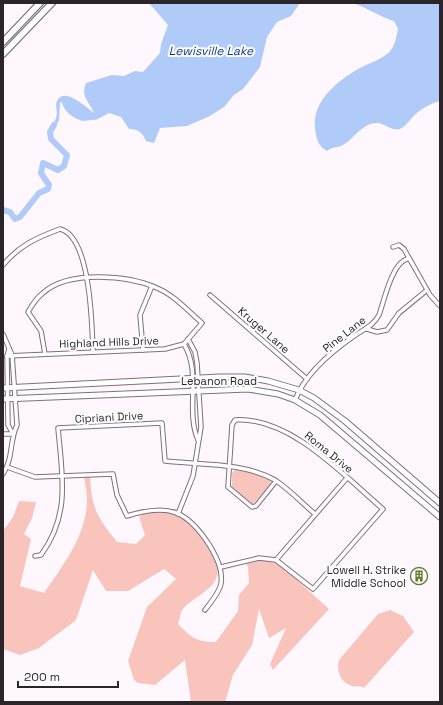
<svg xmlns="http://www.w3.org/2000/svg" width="443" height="705" font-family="'Space Grotesk',sans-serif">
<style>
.green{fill:#f8c4bb}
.water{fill:#b1cbf9}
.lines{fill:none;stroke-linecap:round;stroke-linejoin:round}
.river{stroke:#b1cbf9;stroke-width:6}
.minor-casing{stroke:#7e707e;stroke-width:5.5}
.secondary-casing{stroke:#7e707e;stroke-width:7}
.primary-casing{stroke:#7e707e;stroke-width:8}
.minor{stroke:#fff;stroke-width:3.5}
.secondary{stroke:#fff;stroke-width:5}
.primary{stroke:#fff;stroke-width:5.5}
.labels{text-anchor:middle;stroke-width:4;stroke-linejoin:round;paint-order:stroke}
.street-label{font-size:11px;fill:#2b252b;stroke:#fff}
.poi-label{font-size:11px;fill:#2b252b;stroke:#fff;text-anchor:end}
.water-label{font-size:12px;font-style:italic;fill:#0d388c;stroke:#fff}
</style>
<rect width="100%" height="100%" fill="#fef7fe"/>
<g class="green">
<path d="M235,470L253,473L270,480L271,484L253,504H251L232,487V473Z"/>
<path d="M84,477H90C92,509 97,517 117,542L136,544L145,535L139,517C154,505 179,514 192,525C200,532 204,541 210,550C214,557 220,567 217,576C213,592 189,598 181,612C180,616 179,621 178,624C192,638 196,642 216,642L238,611L239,595L249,583L248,567L246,563L262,560L279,564L329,609L273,670L270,664L286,628L269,638L259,609L252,645L233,675L225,702H191L185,660L155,685L138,683L134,680L128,661L147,607L176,579L164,569L128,591H106L93,570L76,620L39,648L20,655L3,649V531L13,517L19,501L36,502L32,518L24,534L31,539L20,586L44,593C63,565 87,535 87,499C87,492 85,484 84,477Z"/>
<path d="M390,610L403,616L414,632L364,688C360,685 356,687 352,686C340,682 336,671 339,660L378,614Z"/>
</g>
<g class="water">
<path d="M149,3H300L291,16L277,22L267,37L260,67L243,89L234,95L224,107L210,116L187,126L160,128L154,143L146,141C143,133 138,129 129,129L121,117L109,113L96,120C91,119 88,121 83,121C74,119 63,111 62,102L60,103L59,121L50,132C52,126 56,120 57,114C57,110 55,105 57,101C64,86 87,108 94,113C90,102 80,97 86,83L112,75L124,76L135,71L143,72L160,53L161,44L168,25Z"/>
<path d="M352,3H440V101C432,103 424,107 418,112C412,116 407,126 400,129C392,132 385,123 377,123C361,123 354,140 341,146C335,148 332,147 327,151C318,146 316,138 315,128C312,101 338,80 360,68C369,63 380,60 387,54C395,48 396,38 398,29L394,21C379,17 367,7 352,3Z"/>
</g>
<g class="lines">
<path class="river" d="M3,210L10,212L15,219L20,217L39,193L48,189L49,185L41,173L43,163L58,170L64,166L67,155L51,139L50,132L54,125"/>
<g class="minor-casing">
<g id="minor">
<path d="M393,247L399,245L404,249L430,295L440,306"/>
<path d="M3,265C20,245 36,238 60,229C91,236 92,327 93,352"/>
<path d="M210,295L307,379"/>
<path d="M367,329L377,332L387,330L399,313L427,290"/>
<path d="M3,334L12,355L17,425C9,442 14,456 3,474"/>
<path d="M184,344C202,374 185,410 198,440"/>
<path d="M9,349L7,356L8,425L13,434"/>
<path d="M143,350L140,315L152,286"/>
<path d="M7,356L165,349L184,344L202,323C188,311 174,295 157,288C128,275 68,270 43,293C36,298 32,305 28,312L41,331L45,354"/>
<path d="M295,400C305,374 331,352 354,336C364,329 373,326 379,315C384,301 392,263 407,259H409"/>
<path d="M3,434H13"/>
<path d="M7,467L35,477L113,474L117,495L127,516C169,503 187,510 210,546C217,558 223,570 221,584C219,593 211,602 205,610"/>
<path d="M178,514L193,476L201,427L197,363L195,352L188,339"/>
<path d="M35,556L41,555C71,514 62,475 58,428L162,423L165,461C201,465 243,462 275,480C289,489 302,503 315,514"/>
<path d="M276,560L347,478"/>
<path d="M221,567L259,558L276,560L313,589L383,509C344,476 290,416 235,420L232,425L228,487L252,507L256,506L276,481"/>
</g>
</g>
<g class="secondary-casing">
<g id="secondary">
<path d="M3,388L220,377H245L268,381L299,390L314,398L345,421L440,503"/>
<path d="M3,399L248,389L278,394L295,400L320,415L440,517"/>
</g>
</g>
<g class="primary-casing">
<g id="primary">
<path d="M3,42L40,3"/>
<path d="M3,54L52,3"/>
</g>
</g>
<use href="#minor" class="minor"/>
<use href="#secondary" class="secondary"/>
<use href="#primary" class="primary"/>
</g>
<defs>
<g id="building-ring" transform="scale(0.9)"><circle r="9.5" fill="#fff" stroke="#617a2e" stroke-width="1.5"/><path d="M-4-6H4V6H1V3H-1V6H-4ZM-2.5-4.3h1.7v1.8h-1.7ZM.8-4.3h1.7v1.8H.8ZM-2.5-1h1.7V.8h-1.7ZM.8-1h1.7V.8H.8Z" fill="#617a2e"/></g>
</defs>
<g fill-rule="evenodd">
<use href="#building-ring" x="419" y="576"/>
</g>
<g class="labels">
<g class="street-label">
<text transform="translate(264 330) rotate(41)" y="4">Kruger Lane</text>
<text transform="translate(344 334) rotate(-38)" y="4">Pine Lane</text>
<text transform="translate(109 342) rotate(-2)" y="4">Highland Hills Drive</text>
<text x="219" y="385">Lebanon Road</text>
<text transform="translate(109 417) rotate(-3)" y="4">Cipriani Drive</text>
<text transform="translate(329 452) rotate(39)" y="4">Roma Drive</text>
</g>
<g class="poi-label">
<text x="406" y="574">Lowell H. Strike<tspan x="406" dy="13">Middle School</tspan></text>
</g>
<g class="water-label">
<text x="211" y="55">Lewisville Lake</text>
</g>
</g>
<rect width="443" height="705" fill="none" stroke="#2b252b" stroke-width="8"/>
<path d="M18 681v6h100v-6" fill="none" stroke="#2b252b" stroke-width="2"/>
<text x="24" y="681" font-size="12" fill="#2b252b" stroke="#ffffff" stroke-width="3" paint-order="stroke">200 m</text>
</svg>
